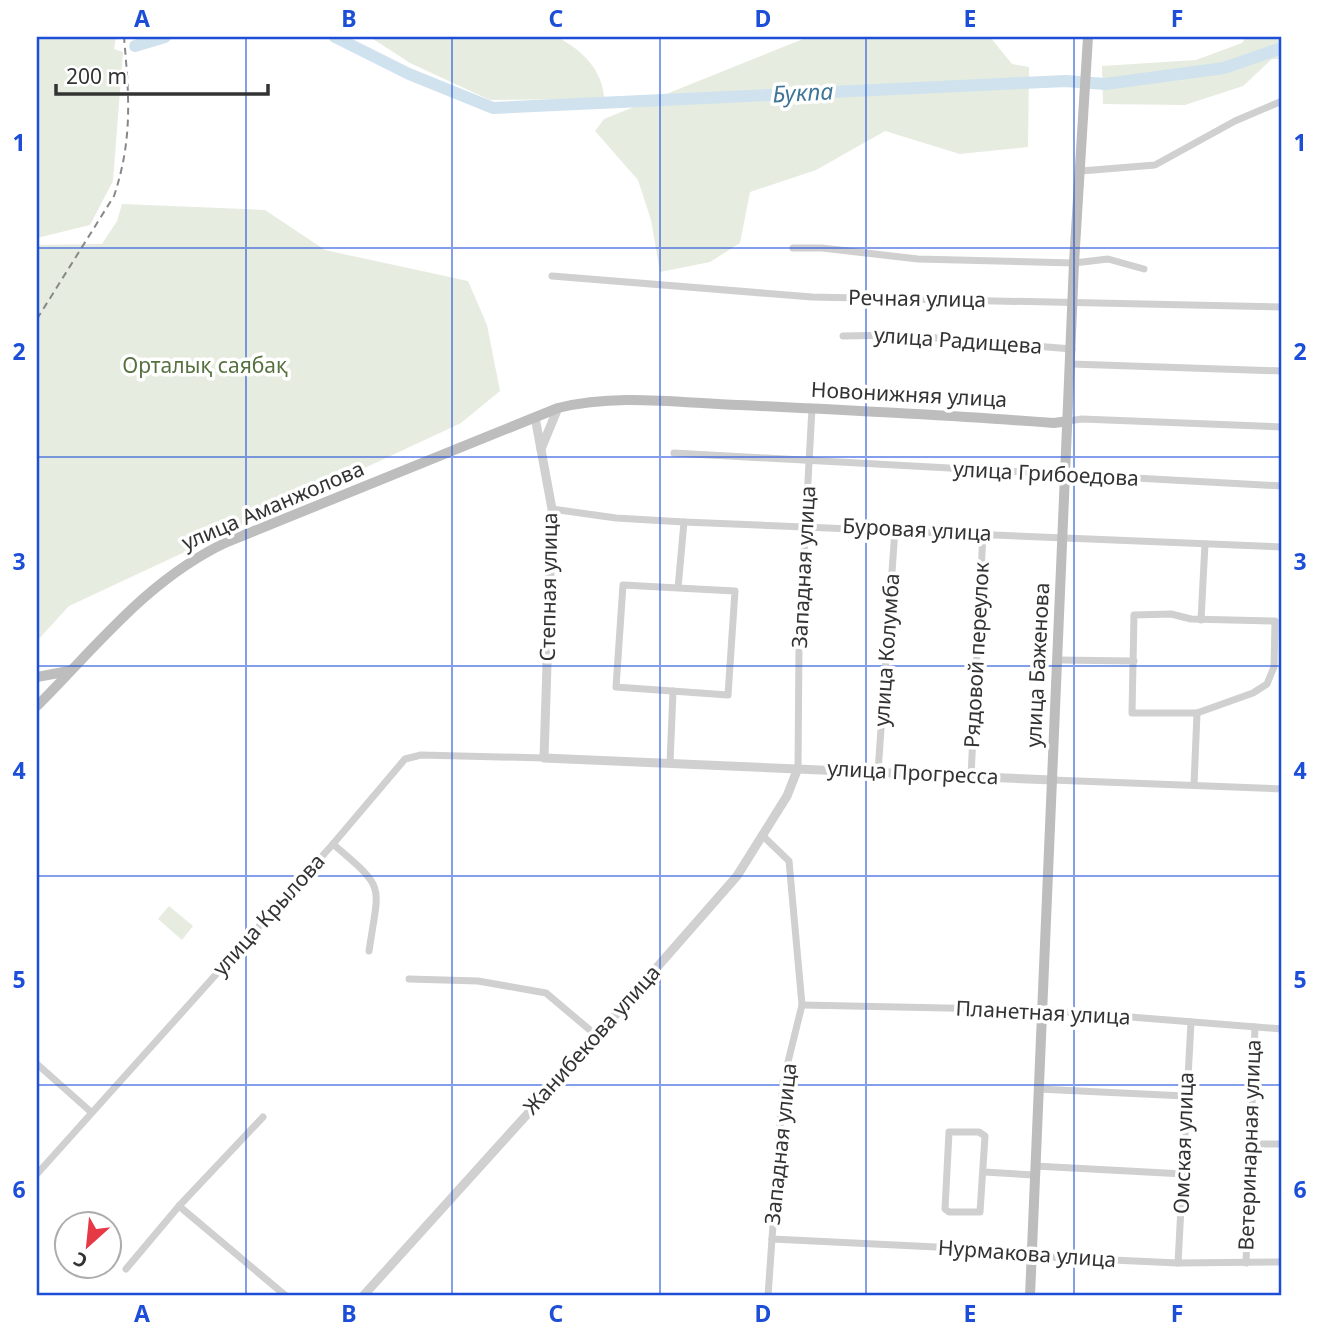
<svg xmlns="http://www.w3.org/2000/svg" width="1319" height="1333" font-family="'Noto Sans',sans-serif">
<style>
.green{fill:#e6ecdf}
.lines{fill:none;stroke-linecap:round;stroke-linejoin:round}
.river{stroke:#cfe2ee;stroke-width:12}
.minor{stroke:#d0d0d0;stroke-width:7}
.tertiary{stroke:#d0d0d0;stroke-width:9}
.secondary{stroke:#bdbdbd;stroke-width:10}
.rail{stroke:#888;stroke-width:2;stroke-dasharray:7 5;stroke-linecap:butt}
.grid{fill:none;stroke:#1d4ed8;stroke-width:2;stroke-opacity:0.55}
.labels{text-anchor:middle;stroke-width:7;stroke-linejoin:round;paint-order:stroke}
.street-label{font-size:21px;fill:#333;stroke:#fff}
.park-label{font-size:21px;fill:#56703f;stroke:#fff}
.water-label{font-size:23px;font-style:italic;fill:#3f7597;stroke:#fff}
.neatline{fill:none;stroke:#1d4ed8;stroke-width:2.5}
.grid-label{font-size:23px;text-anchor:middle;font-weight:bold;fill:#1d4ed8}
</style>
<rect width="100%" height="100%" fill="#fff"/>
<g class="green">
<path d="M37,37H116L114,49L123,52L113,181L90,225L37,238Z"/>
<path d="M370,37H557C582,50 603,70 604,99L490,100L410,63Z"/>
<path d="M808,37H990L1012,64L1029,67L1028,147L960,154L885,131L816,170L750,192L740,243L710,262L660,272L651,220L638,180L595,131L604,119Z"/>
<path d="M1246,37H1282V59H1272L1243,86L1185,105L1103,104L1102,66L1196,60L1242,43Z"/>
<path d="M122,204L265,210L325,250L468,281L487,325L500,391L461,423L69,606L37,641V245L102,244L117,221Z"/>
<path d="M169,906L193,926L182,940L158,919Z"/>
</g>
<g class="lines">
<g class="river">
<path d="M335,37L409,74L493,108L1066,81L1105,84L1224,68L1282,48"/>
<path d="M135,46L165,37"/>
</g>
<g class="minor">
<path d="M1081,171L1155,165L1235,121L1282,101"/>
<path d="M793,248H822L918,259L1074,263L1108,259L1144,269"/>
<path d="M552,276L812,297L1282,307"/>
<path d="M843,336L899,335L1072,349"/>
<path d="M1071,364L1282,371"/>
<path d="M1068,421L1082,419L1282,427"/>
<path d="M674,453L1282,486"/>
<path d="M552,509L616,518L684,522L1282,547"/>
<path d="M678,588L735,591L728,695L616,687L623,585L678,588L684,522"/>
<path d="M1171,614L1191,619L1275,621L1274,667L1267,684L1253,693L1197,713H1132L1134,615Z"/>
<path d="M1201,620L1205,544"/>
<path d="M1057,660L1134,661"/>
<path d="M670,763L673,691"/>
<path d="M798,768L799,645L812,408"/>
<path d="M878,772L895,529"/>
<path d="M971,776L983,533"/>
<path d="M1052,780L1282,789"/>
<path d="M1194,785L1197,713"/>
<path d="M764,837L789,861L802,1005L783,1082L768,1296"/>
<path d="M333,844C387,890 379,883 369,951"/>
<path d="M409,979L478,981L546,993L597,1036"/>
<path d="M802,1005L1042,1010L1282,1029"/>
<path d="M37,1064L91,1112"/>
<path d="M1038,1089L1185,1096"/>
<path d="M949,1132H979L985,1136L980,1212H949L945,1209Z"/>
<path d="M1249,1144H1282"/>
<path d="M1035,1166L1184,1174"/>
<path d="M984,1172L1034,1175"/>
<path d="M37,1174L333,844L405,759L421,755L544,758"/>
<path d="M179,1206L286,1296"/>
<path d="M772,1239L1020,1251L1047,1257L1178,1263L1282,1262"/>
<path d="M1178,1263L1191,1022"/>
<path d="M1246,1263L1255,1027"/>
<path d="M126,1269L179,1206L263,1117"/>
</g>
<g class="tertiary">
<path d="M535,417L552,509L544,758L1052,780"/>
<path d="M541,449L558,408"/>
<path d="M363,1296L541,1099L557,1086L574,1062L737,876L787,796L798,768"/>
</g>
<g class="secondary">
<path d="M37,677L69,671"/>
<path d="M37,706C97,646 148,579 227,542L558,408C616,393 681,403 739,405C844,410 949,415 1054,423L1068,421"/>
<path d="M1030,1296L1074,263L1088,37"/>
</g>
<path class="rail" d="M37,319L114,196C133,139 129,95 124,37"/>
</g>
<path class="grid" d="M246,37V1296M452,37V1296M660,37V1296M866,37V1296M1074,37V1296M37,248H1282M37,457H1282M37,666H1282M37,876H1282M37,1085H1282"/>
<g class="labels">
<g class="street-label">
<text transform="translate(917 299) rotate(1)" y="7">Речная улица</text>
<text transform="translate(958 341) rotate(4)" y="7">улица Радищева</text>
<text transform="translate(909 395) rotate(3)" y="7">Новонижняя улица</text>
<text transform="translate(1046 474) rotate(3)" y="7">улица Грибоедова</text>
<text transform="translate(273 506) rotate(-23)" y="7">улица Аманжолова</text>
<text transform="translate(917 530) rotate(3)" y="7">Буровая улица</text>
<text transform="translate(804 567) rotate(-87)" y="7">Западная улица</text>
<text transform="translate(549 587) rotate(-89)" y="7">Степная улица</text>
<text transform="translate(887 650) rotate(-86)" y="7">улица Колумба</text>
<text transform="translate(977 655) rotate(-87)" y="7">Рядовой переулок</text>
<text transform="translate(1038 665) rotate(-87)" y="7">улица Баженова</text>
<text transform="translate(913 773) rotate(3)" y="7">улица Прогресса</text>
<text transform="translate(269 915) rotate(-48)" y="7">улица Крылова</text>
<text transform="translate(1043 1013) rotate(3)" y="7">Планетная улица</text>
<text transform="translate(592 1040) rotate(-48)" y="7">Жанибекова улица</text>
<text transform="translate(1184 1143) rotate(-88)" y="7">Омская улица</text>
<text transform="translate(781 1144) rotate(-84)" y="7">Западная улица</text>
<text transform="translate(1250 1145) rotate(-88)" y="7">Ветеринарная улица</text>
<text transform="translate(1027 1254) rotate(4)" y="7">Нурмакова улица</text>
</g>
<g class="park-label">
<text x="205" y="373">Орталық саябақ</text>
</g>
<g class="water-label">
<text transform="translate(803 93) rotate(-3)" y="8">Букпа</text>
</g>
</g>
<rect width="1319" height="1333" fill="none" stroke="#ffffff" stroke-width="77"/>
<g transform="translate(88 1245) rotate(207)"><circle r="33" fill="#ffffff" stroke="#adadad" stroke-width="2"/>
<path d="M0-5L12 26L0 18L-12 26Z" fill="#e63946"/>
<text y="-10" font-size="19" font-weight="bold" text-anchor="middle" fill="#333333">С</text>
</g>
<path d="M56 84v10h212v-10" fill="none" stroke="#333333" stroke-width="3.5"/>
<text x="66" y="84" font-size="21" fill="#333333" stroke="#ffffff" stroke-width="5" paint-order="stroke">200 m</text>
<rect x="38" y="38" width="1242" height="1256" class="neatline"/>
<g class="grid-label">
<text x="142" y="27">A</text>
<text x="349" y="27">B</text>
<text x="556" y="27">C</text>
<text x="763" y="27">D</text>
<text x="970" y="27">E</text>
<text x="1177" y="27">F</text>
<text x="19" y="151">1</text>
<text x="1300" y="151">1</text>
<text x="19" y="360">2</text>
<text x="1300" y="360">2</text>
<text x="19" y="570">3</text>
<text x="1300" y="570">3</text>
<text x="19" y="779">4</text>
<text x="1300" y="779">4</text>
<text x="19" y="988">5</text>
<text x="1300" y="988">5</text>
<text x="19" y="1198">6</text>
<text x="1300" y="1198">6</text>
<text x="142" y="1322">A</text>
<text x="349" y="1322">B</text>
<text x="556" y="1322">C</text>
<text x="763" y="1322">D</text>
<text x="970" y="1322">E</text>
<text x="1177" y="1322">F</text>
</g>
</svg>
